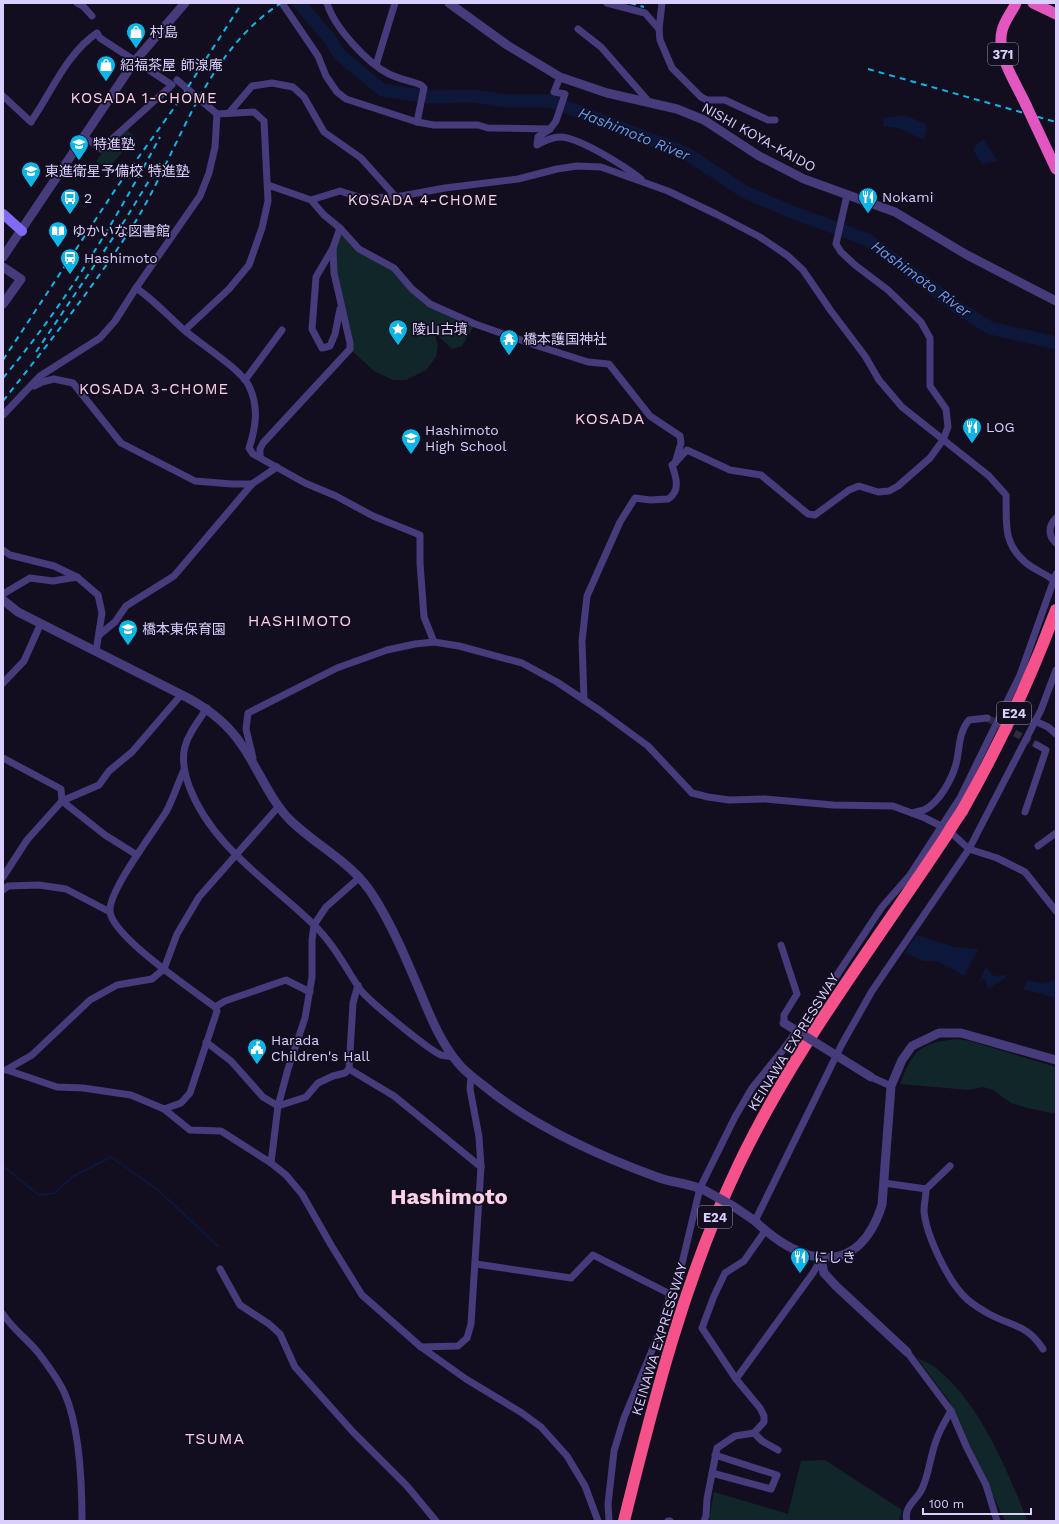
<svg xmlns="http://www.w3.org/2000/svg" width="1059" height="1524" font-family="'Work Sans','Noto Sans JP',sans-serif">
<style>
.green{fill:#112628}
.water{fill:#0c173a}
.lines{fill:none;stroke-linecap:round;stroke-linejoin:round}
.stream{stroke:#0c173a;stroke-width:2}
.river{stroke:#0c173a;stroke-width:13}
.minor-tunnel{stroke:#312b40;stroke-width:7;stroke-dasharray:7 3.5;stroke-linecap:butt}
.minor{stroke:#463b7b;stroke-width:7}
.tertiary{stroke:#463b7b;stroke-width:9}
.secondary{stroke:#816bf6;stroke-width:10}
.trunk{stroke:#e256c0;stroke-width:11}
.motorway{stroke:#f5518a;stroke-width:12}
.rail{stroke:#0eb6e8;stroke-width:2;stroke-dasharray:6 5;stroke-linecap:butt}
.tertiary-bridge{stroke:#463b7b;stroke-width:9}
.trunk-bridge{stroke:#e256c0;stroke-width:11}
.motorway-bridge{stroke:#f5518a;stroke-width:12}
.labels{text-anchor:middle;stroke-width:3.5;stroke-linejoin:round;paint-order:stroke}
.shield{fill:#130e1f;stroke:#9e94ba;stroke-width:1}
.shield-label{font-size:13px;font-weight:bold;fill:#d9cefc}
.poi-label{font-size:14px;fill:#d9cefc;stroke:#130e1f;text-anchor:start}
.street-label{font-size:14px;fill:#d9cefc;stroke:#130e1f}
.neighbourhood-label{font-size:15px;letter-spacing:1px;fill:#fcd0e6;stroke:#130e1f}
.water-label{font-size:15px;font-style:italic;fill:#639ff6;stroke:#130e1f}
.quarter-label{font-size:16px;letter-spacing:1px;fill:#fcd0e6;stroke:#130e1f}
.town-label{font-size:22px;font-weight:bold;fill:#fcd0e6;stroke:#130e1f}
</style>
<rect width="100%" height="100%" fill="#130e1f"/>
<g class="green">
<path d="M127,130L135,137L109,168L96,161L105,149Z"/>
<path d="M340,228L357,247L394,268L430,304L475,324L462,346L452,349L434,332L438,345L436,357L426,370L406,380H393L374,371L350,349L333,248Z"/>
<path d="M957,1039L970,1041L1056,1067V1114L1028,1108L1011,1103L993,1090L983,1087L969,1090L900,1084C913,1050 920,1043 957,1039Z"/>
<path d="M917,1358C924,1361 931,1364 936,1368C980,1403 1007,1469 1027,1520L1005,1521L949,1401Z"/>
<path d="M825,1460L902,1510L899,1521H709L714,1492L788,1514L801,1461Z"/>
</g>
<g class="water">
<path d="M905,115L927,125L924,140L898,128L883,126L884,118Z"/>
<path d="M983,139L998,161L982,164L973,150L976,145Z"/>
<path d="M916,935L954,947L978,949L964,976L945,965L935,961H923L905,953Z"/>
<path d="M986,967L994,976L1007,975L1005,978L988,989L985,978L979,982Z"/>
<path d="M1056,979V998L1023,989L1028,980L1043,984Z"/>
</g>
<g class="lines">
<path class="stream" d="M3,1166L39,1195L55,1193L72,1177L111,1157L158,1190L218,1246"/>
<path class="river" d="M299,3L330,39L339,54L382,90L429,97L473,96L506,101H550L590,116L686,153L745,192L792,212L868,240L954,305L990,328L1056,343"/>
<path class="minor-tunnel" d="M987,718L1037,745"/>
<g class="minor">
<path d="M77,3L83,6L92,16"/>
<path d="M282,3L318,56L326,76L337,92L346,99L417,122L434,125H478L488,128L550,129L556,121L565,94L554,92L560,77"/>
<path d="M327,3C334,27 367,63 389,74C399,79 411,81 421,85L424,88L417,122"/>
<path d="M607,3L645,13L659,29L662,3"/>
<path d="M578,29L601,47L650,103"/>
<path d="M659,29L660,40L672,68L701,97L707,100H725L768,120H775"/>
<path d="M376,65L395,3"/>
<path d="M3,96L31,122"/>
<path d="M229,113L252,86L272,83L293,87L304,97L324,132L361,158L396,197L445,188L518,179L557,169L577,166L601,167L668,191L716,214L760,237L788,256L803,270L831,311L865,356L879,380L902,407L989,476L1006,495C1007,522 1002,542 1025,562C1034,570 1047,574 1056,582"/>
<path d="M32,120C52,91 67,53 97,33L100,38L172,85L101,149L83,136"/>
<path d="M550,129L538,137L537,145C544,141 552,137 560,137C579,137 626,167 641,179"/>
<path d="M268,185L311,200L324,215L340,228L359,249L394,268L412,289L430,304L475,324L538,346L588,362L609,364L650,416L680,436L681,443L675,463L687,450L730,470L761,475L808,514L815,515L849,490L859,486L878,492L889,491L898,486L930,458L943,440L948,427L946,409L930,386V338L921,322L888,290L855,265L841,252L836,244L847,195"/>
<path d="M311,200L340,191L362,198L396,197"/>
<path d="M333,248L316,277L312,329L322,348L330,346L335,334L340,309"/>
<path d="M136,288C154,300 168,316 184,330C199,343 242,370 249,386C259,407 256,427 249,448L253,454L305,483L336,496L373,516L420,535V563L424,617L434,642"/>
<path d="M185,330L229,289L249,265L262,228L268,201L264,121L254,112L217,114"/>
<path d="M245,380L282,330"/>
<path d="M34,386L42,382L54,379L73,383L121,443L195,481L232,484H252L277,467"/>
<path d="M3,415L40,376L100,338L115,321L136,288L200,196L209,173L215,147L217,114L177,80"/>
<path d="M260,457V449L263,443L350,349V343L334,273L333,248L340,228"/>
<path d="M1056,518C1048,526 1048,536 1056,543"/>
<path d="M3,550L10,555L54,566L77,577"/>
<path d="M3,594L30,578L53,581L77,577L98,595L102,613L96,651"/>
<path d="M99,635L115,622L126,606L174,576L252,484"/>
<path d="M3,683L24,661L41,623"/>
<path d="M584,700L582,641L587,596L620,522L635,498L650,500L668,499C681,491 676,477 672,465L675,463"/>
<path d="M207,708C187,738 176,749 189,786C211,846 270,882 313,924C332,942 345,966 359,988C366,999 429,1050 441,1055C445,1056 449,1056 453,1057"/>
<path d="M1035,721L1048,727L1056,734"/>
<path d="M3,758L61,789L62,801L105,835L137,855"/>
<path d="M253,758L246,729L248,713L337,668L387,650L415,644L434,642L459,646L522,663L557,682L599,710L648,746L692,793L708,797L729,800L765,799L833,805L893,806L925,818L947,829L969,849L997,858L1025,872L1056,911"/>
<path d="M1025,812L1046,750L1037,745"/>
<path d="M912,813C916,812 920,811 924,810C939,803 952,779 956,764C960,749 958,733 969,720L987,718"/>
<path d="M1038,846L1056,833"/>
<path d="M3,877L27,840L62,801L99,785L109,771L132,752L181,695"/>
<path d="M3,890L8,886L39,885L66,889L110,912"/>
<path d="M781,945L797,994L784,1015V1023"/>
<path d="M215,1007L225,1001L286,980L310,992"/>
<path d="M206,1042L231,1061L263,1097L278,1106"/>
<path d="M349,1069L394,1096L481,1167"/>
<path d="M6,1070L32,1055L90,1000L117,985L152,979L164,969L177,934L199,897L279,806"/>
<path d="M7,1070L57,1087L83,1088L131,1095L164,1109L190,1130L221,1131L271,1163L286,1175L302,1194L331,1245L362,1295L421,1347L466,1379L522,1413L541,1427L567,1456L585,1486L598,1521"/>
<path d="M871,1077L891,1086"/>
<path d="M278,1106L306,1097L318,1083L333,1076L345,1073L349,1069L353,1003L358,985"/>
<path d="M164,1109L181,1103L190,1093L217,1011L215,1007C193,990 114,938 110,912C107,893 154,831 166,812C173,799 178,783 184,770"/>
<path d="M271,1163L278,1106L288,1069L305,1018L312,977V940L314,925L326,907L360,877"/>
<path d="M884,1183L926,1189L950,1166"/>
<path d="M926,1189C926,1196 924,1204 924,1211C926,1235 949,1284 968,1300C974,1305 982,1310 989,1314C1013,1327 1027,1324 1043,1349"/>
<path d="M755,1221L842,1044L872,991L969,849L1041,710L1056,670"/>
<path d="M476,1264L571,1278L593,1255L670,1294"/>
<path d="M220,1269L240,1305L269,1324L280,1334L295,1367L353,1432L407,1486L436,1521"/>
<path d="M3,1314C13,1330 29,1340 40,1355C49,1367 59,1380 65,1394C80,1429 82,1483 82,1521"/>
<path d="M421,1347L458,1346L467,1338L471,1324L481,1167L479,1137L470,1089L471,1075"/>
<path d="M907,1352L951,1411L967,1448L986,1485L997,1521"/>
<path d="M736,1379L813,1273L821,1259"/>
<path d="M754,1433L762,1441L778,1450"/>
<path d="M712,1473L771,1489L777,1475L715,1455"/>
<path d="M609,1521L608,1504L614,1451L624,1418L660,1331L670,1294L679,1276L700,1188L735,1117L752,1088L782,1051L831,984L882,907L910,875L960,798L1020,675L1056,574"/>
<path d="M668,1521H670"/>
<path d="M704,1521L706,1516L707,1499L717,1448L735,1436L754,1433L764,1422V1416L760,1408L736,1379L702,1328L714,1296L725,1273L744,1261L765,1231"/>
<path d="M907,1521C903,1507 917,1500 922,1489C929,1474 930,1457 936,1441C939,1431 945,1421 951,1411"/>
</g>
<g class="tertiary">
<path d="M449,3L507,45L560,77L607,93L677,109L704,120L759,156L804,179L895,212L967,255L1056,301"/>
<path d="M3,257L134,62L185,3"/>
<path d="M3,267L21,279L3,304"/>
<path d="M3,600L18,612L188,698C208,709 228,724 241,744C258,768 269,798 289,819C317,847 353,862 374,897C393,927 407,961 421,994C431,1018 441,1043 458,1063C465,1072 474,1078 483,1085C532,1126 597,1155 657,1177C672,1183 689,1183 704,1190"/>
<path d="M755,1221C801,1265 858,1280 882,1205L891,1086L902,1060L912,1046L939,1033H961L1056,1060"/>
<path d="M821,1259L824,1273L836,1286L907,1352"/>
</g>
<path class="secondary" d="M3,214L22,231"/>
<g class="trunk">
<path d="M1016,3C1012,12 1004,21 1002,31C996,55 1016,83 1026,105"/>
<path d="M1033,3L1056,14"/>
</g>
<g class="motorway">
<path d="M952,826L962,811"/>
<path d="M624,1521C654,1399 685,1277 739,1164C795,1047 875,944 946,836"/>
</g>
<g class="rail">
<path d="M630,3L644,7"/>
<path d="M868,69L1056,122"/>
<path d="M36,352L125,220L161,161"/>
<path d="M3,360L117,187L179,101L242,3"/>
<path d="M3,378C65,305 115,221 160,137"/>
<path d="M3,401C49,343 94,286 134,224C180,149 203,54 281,3"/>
</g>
<g class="tertiary-bridge">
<path d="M784,1023L871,1077"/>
<path d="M704,1190L733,1206L755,1221"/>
</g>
<path class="trunk-bridge" d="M1026,105L1056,169"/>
<g class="motorway-bridge">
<path d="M962,811C999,746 1030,680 1056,610"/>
<path d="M946,836L952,826"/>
</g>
</g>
<defs>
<g id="shop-pin" transform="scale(1)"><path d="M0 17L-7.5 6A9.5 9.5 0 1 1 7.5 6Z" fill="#0eb6e8" stroke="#130e1f"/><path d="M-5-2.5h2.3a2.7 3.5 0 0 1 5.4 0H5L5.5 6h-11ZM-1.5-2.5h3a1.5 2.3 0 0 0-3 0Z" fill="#fff"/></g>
<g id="school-pin" transform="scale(1)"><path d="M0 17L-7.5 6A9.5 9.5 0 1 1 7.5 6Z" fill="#0eb6e8" stroke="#130e1f"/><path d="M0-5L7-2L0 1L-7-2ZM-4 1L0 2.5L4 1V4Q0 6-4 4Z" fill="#fff"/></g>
<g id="restaurant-pin" transform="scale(1)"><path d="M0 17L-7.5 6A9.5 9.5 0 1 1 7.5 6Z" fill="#0eb6e8" stroke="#130e1f"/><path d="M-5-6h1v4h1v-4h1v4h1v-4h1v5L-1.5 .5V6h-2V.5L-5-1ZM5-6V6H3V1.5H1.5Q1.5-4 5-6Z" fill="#fff"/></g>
<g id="bus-pin" transform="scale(1)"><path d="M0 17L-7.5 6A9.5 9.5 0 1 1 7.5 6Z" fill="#0eb6e8" stroke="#130e1f"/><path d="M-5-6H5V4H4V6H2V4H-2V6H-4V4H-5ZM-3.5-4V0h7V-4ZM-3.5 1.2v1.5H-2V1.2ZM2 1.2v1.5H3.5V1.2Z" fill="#fff"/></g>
<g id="library-pin" transform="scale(1)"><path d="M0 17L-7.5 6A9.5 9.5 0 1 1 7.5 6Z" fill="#0eb6e8" stroke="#130e1f"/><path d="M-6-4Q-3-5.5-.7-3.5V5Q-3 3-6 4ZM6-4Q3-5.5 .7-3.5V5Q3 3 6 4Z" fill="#fff"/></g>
<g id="station-pin" transform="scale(1)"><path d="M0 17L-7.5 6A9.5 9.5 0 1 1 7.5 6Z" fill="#0eb6e8" stroke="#130e1f"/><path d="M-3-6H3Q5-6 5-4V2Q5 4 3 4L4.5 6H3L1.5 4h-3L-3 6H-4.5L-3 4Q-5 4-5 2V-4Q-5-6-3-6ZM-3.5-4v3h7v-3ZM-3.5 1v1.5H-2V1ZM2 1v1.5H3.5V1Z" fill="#fff"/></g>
<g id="sight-pin" transform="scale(1)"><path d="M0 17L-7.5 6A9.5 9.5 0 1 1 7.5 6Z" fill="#0eb6e8" stroke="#130e1f"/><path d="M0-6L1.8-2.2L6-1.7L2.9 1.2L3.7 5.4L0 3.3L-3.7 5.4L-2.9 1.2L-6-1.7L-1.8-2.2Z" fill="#fff"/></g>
<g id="temple-pin" transform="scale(1)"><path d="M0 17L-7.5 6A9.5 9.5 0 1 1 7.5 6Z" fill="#0eb6e8" stroke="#130e1f"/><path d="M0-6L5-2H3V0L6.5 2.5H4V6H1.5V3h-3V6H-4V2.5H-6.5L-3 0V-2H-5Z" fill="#fff"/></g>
<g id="civic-pin" transform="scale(1)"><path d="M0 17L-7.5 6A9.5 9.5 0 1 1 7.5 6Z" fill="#0eb6e8" stroke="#130e1f"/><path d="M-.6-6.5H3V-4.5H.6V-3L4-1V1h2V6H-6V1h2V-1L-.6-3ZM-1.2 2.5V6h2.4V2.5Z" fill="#fff"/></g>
</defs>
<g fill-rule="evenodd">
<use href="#shop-pin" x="136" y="32"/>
<use href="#shop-pin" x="106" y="65"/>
<use href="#school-pin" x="79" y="144"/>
<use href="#school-pin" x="31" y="171"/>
<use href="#restaurant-pin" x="868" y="197"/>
<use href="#bus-pin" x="70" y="198"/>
<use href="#library-pin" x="58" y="231"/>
<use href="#station-pin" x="70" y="258"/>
<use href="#sight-pin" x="398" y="329"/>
<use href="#temple-pin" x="509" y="339"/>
<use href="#restaurant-pin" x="972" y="427"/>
<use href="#school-pin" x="411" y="438"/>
<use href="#school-pin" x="128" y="629"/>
<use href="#civic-pin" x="257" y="1048"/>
<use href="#restaurant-pin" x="800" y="1257"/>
</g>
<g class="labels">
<g class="shield">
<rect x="988" y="43" width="30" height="22" rx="3"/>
<rect x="997" y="702" width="34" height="22" rx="3"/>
<rect x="698" y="1206" width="34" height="22" rx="3"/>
</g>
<g class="shield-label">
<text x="1003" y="59">371</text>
<text x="1014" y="718">E24</text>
<text x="715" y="1222">E24</text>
</g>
<g class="poi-label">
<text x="150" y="37">村島</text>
<text x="120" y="70">紹福茶屋 師湶庵</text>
<text x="93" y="149">特進塾</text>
<text x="45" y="176">東進衛星予備校 特進塾</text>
<text x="882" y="202">Nokami</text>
<text x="84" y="203">2</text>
<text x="72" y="236">ゆかいな図書館</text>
<text x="84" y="263">Hashimoto</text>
<text x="412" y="334">陵山古墳</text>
<text x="523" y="344">橋本護国神社</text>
<text x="986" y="432">LOG</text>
<text x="425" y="435">Hashimoto<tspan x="425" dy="16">High School</tspan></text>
<text x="142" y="634">橋本東保育園</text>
<text x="271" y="1045">Harada<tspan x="271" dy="16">Children's Hall</tspan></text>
<text x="814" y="1262">にしき</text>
</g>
<g class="street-label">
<text transform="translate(759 137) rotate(29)" y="5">NISHI KOYA-KAIDO</text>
<text transform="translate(793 1042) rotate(-58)" y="5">KEINAWA EXPRESSWAY</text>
<text transform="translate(659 1339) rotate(-73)" y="5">KEINAWA EXPRESSWAY</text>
</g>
<g class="neighbourhood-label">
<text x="144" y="103">KOSADA 1-CHOME</text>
<text x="423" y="205">KOSADA 4-CHOME</text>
<text x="154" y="394">KOSADA 3-CHOME</text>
</g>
<g class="water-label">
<text transform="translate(634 134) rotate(22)" y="5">Hashimoto River</text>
<text transform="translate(921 279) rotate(36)" y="5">Hashimoto River</text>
</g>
<g class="quarter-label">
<text x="610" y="424">KOSADA</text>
<text x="300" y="626">HASHIMOTO</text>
<text x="215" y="1444">TSUMA</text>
</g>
<g class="town-label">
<text x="449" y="1204">Hashimoto</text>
</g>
</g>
<rect width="1059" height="1524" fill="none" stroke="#d9cefc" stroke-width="8"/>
<path d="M923 1508v6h108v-6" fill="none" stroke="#d9cefc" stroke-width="2"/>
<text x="929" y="1508" font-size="12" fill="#d9cefc" stroke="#130e1f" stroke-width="3" paint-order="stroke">100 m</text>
</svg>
